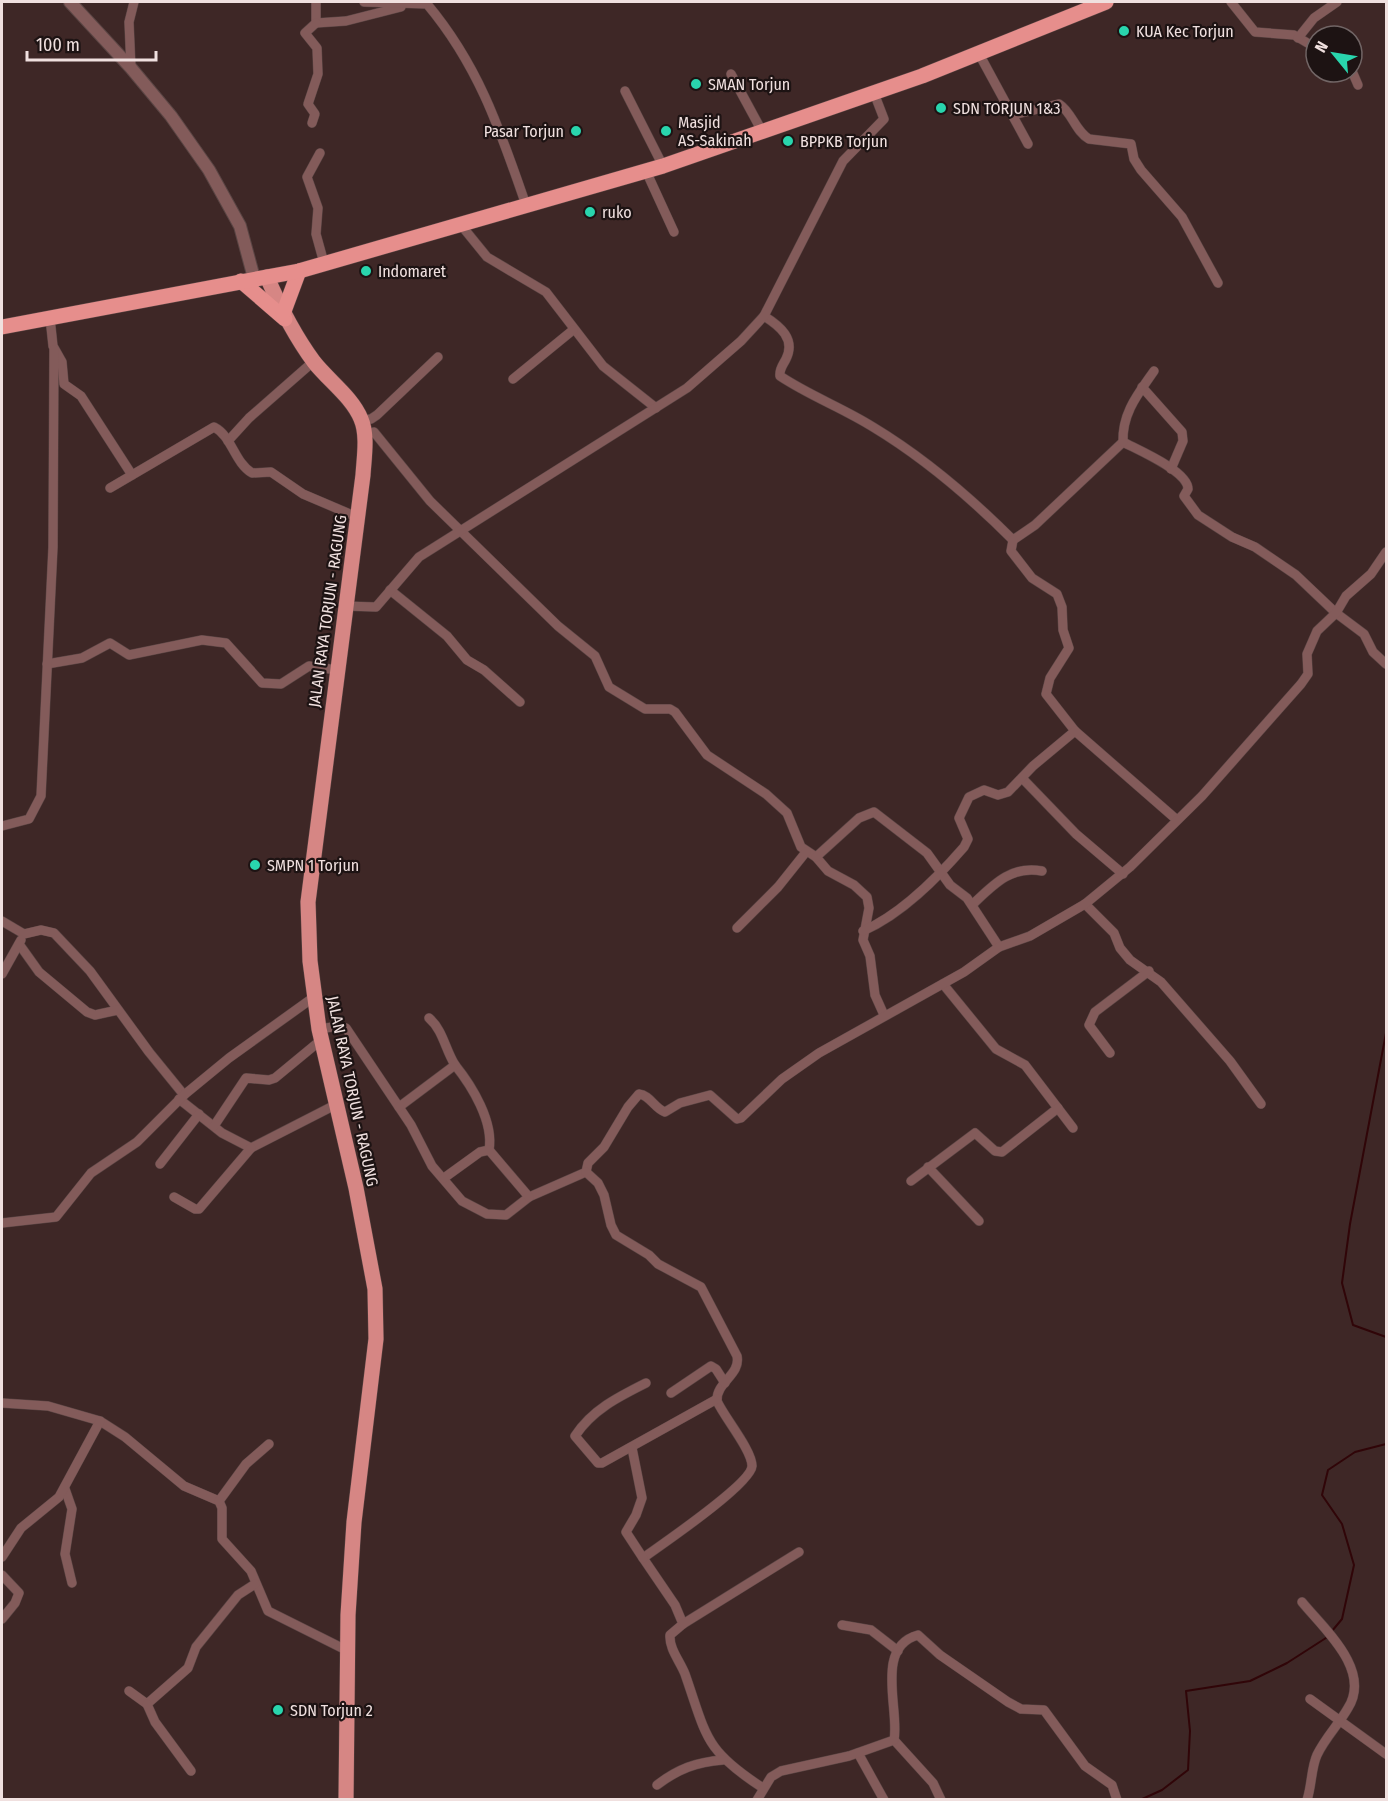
<svg xmlns="http://www.w3.org/2000/svg" width="1388" height="1801" font-family="'Fira Sans Condensed',sans-serif">
<style>
.lines{fill:none;stroke-linecap:round;stroke-linejoin:round}
.stream{stroke:#300508;stroke-width:2}
.minor-casing{stroke:#5a4544;stroke-width:10}
.tertiary-casing{stroke:#5a4544;stroke-width:14}
.primary-casing{stroke:#5a4544;stroke-width:16}
.trunk-casing{stroke:#5a4544;stroke-width:16}
.minor{stroke:#835b5a;stroke-width:9}
.tertiary{stroke:#835b5a;stroke-width:12}
.primary{stroke:#d68684;stroke-width:15}
.trunk{stroke:#e68e8c;stroke-width:15}
.poi-dot{fill:#29d5ad;stroke:#1d1313;stroke-width:2}
.labels{text-anchor:middle;stroke-width:4.5;stroke-linejoin:round;paint-order:stroke}
.poi-label{font-size:16px;fill:#f0e0df;stroke:#1d1313;text-anchor:start}
.street-label{font-size:16px;fill:#f0e0df;stroke:#1d1313}
</style>
<rect width="100%" height="100%" fill="#3e2726"/>
<g class="lines">
<g class="stream">
<path d="M1386,1033L1350,1224L1342,1283L1353,1325L1386,1337"/>
<path d="M1332,1631L1342,1619L1354,1565L1342,1524L1322,1495L1328,1470L1355,1452L1386,1444"/>
<path d="M1140,1800L1162,1790L1188,1770L1190,1731L1186,1691L1250,1681L1287,1663L1329,1636"/>
</g>
<g class="minor-casing">
<g id="minor">
<path d="M316,2V23L346,21L401,7"/>
<path d="M364,2L427,4C479,66 500,130 526,205"/>
<path d="M1231,2L1255,32L1294,35L1316,48"/>
<path d="M1298,38L1314,18L1337,2"/>
<path d="M978,52L1028,144"/>
<path d="M131,68L129,22L134,2"/>
<path d="M1352,71L1358,85"/>
<path d="M731,74L763,133"/>
<path d="M625,91L663,166"/>
<path d="M1012,115L1059,104C1072,112 1075,131 1089,139L1131,144L1134,159L1141,170L1182,217L1218,283"/>
<path d="M312,123L315,114L308,104L318,74L317,48L305,33L316,23"/>
<path d="M320,153L307,177L318,208L316,234L324,263"/>
<path d="M646,171L674,232"/>
<path d="M461,225L487,257L546,292L603,366L656,408"/>
<path d="M764,316C780,326 796,339 786,359C783,365 779,369 780,376C810,396 843,408 873,427C926,459 970,497 1013,540L1035,525L1123,442C1138,450 1188,471 1188,489L1184,496L1198,515L1232,537L1255,547L1296,575L1336,613L1364,634L1373,652L1386,664"/>
<path d="M50,318L53,346L62,362L64,384L81,396L132,475"/>
<path d="M513,379L573,330"/>
<path d="M1142,387L1182,432L1183,441L1171,469"/>
<path d="M362,420L371,419L377,415L438,357"/>
<path d="M364,436L374,432L430,501L558,626L595,656L609,687L645,709H670L675,712L707,755L766,794L787,813L801,847L816,857L828,871L854,885L867,897L869,908L863,940L870,956L875,995L884,1015"/>
<path d="M228,441L249,418L314,361"/>
<path d="M1123,442C1122,413 1138,394 1154,371"/>
<path d="M110,488L214,427C232,436 234,462 252,473L271,472L303,494L357,517"/>
<path d="M1013,540L1011,551L1032,578L1057,594L1062,607L1063,630L1069,648L1050,678L1046,694L1075,731"/>
<path d="M390,590L447,636L467,660L484,670L520,702"/>
<path d="M345,606L376,607L419,557L687,388L741,341L764,316L843,161L884,119L874,93"/>
<path d="M47,664L82,658L110,643L129,655L202,640L226,643L262,683L281,684L309,666L337,670"/>
<path d="M1022,778L1076,834L1123,874"/>
<path d="M2,826L29,819L41,796L53,547L54,350"/>
<path d="M816,857L859,818L874,812L927,853L950,885L967,898L999,947"/>
<path d="M1085,904L1114,933L1120,948L1130,960L1161,982L1230,1061L1261,1104"/>
<path d="M972,905C993,885 1011,865 1042,871"/>
<path d="M2,921L24,934L41,930L54,933L90,971L149,1052L184,1095"/>
<path d="M737,928L778,887L806,852"/>
<path d="M863,931C902,914 937,878 964,847L968,839L959,818L969,797L984,790L998,795L1008,792L1033,766L1075,731L1177,820"/>
<path d="M19,944L39,972L87,1012L95,1015L118,1010"/>
<path d="M2,974L21,940"/>
<path d="M943,984L996,1049L1025,1065L1073,1128"/>
<path d="M319,1029L339,1026L346,1028L411,1125L432,1166L462,1201L487,1214L506,1215L529,1197L586,1172L588,1163L604,1147L628,1107L639,1094C650,1095 654,1108 665,1112L680,1103L710,1095L737,1119L741,1118L782,1079L819,1053L964,972L999,947L1030,936L1085,904L1130,867L1202,796L1301,684L1308,674L1307,654L1317,631L1336,613L1346,596L1371,574L1386,552"/>
<path d="M1110,1053L1089,1025L1095,1012L1149,971"/>
<path d="M455,1065C472,1086 494,1122 489,1150"/>
<path d="M179,1099L222,1133L251,1148L337,1104"/>
<path d="M399,1107L455,1065C445,1049 443,1030 429,1018"/>
<path d="M214,1126L246,1078L269,1080L275,1078L321,1040"/>
<path d="M160,1164L199,1114"/>
<path d="M928,1167L979,1221"/>
<path d="M586,1172L598,1183L604,1195L611,1225L616,1235L649,1255L658,1264L701,1287L737,1356C741,1375 716,1382 717,1401C724,1417 752,1450 752,1466C751,1484 661,1545 643,1558L675,1605L683,1624L670,1635C669,1649 680,1661 685,1674C707,1737 704,1750 763,1788"/>
<path d="M444,1178L480,1152L489,1150L529,1197"/>
<path d="M911,1181L975,1133L995,1151L1002,1152L1058,1108"/>
<path d="M174,1197L195,1209H199L251,1148"/>
<path d="M2,1223L56,1217L91,1173L137,1142L184,1095L229,1058L314,997"/>
<path d="M646,1383C618,1397 592,1410 575,1436L598,1463H602L717,1399"/>
<path d="M671,1393L711,1366L716,1369L725,1383"/>
<path d="M2,1403L48,1406L100,1421L125,1437L184,1486L219,1501L222,1508V1539L251,1571L268,1611L346,1650"/>
<path d="M632,1448L642,1498L636,1515L626,1532L643,1558"/>
<path d="M65,1489L72,1509L65,1554L72,1583"/>
<path d="M219,1501L246,1464L269,1444"/>
<path d="M2,1557L21,1528L59,1497L100,1421"/>
<path d="M2,1575L19,1593L15,1603L2,1619"/>
<path d="M1302,1602C1324,1629 1372,1670 1348,1708C1339,1724 1325,1738 1317,1755C1311,1768 1312,1785 1307,1800"/>
<path d="M683,1624L799,1552"/>
<path d="M842,1625L871,1630L898,1651"/>
<path d="M129,1691L147,1704L188,1668L196,1647L238,1595L255,1584"/>
<path d="M1310,1699L1386,1754"/>
<path d="M147,1704L155,1722L191,1771"/>
<path d="M894,1740L933,1783L941,1800"/>
<path d="M858,1753L884,1800"/>
<path d="M657,1785C678,1769 696,1762 723,1760"/>
<path d="M757,1800L771,1777L781,1771L849,1756L894,1740C900,1711 874,1647 918,1635L940,1655L1008,1702L1021,1709L1044,1710L1085,1766L1112,1785L1117,1800"/>
</g>
</g>
<g class="tertiary-casing">
<path id="tertiary" d="M70,2L131,68L171,116L209,170L240,226L254,278"/>
</g>
<g class="primary-casing">
<path id="primary" d="M267,277C280,307 294,335 314,362C329,381 352,397 361,419C368,435 364,458 363,475L308,902L310,961L319,1029L356,1188L375,1289L376,1339L354,1522L348,1615L346,1800"/>
</g>
<g class="trunk-casing">
<g id="trunk">
<path d="M241,281L285,319"/>
<path d="M283,314L299,271"/>
<path d="M2,327L299,271L663,166L922,76L1106,2"/>
</g>
</g>
<use href="#minor" class="minor"/>
<use href="#tertiary" class="tertiary"/>
<use href="#primary" class="primary"/>
<use href="#trunk" class="trunk"/>
</g>
<g class="poi-dot">
<circle cx="1124" cy="31" r="6"/>
<circle cx="696" cy="84" r="6"/>
<circle cx="941" cy="108" r="6"/>
<circle cx="576" cy="131" r="6"/>
<circle cx="666" cy="131" r="6"/>
<circle cx="788" cy="141" r="6"/>
<circle cx="590" cy="212" r="6"/>
<circle cx="366" cy="271" r="6"/>
<circle cx="255" cy="865" r="6"/>
<circle cx="278" cy="1710" r="6"/>
</g>
<g class="labels">
<g class="poi-label">
<text x="1136" y="37">KUA Kec Torjun</text>
<text x="708" y="90">SMAN Torjun</text>
<text x="953" y="114">SDN TORJUN 1&amp;3</text>
<text x="678" y="128">Masjid<tspan x="678" dy="18">AS-Sakinah</tspan></text>
<text x="564" y="137" text-anchor="end">Pasar Torjun</text>
<text x="800" y="147">BPPKB Torjun</text>
<text x="602" y="218">ruko</text>
<text x="378" y="277">Indomaret</text>
<text x="267" y="871">SMPN 1 Torjun</text>
<text x="290" y="1716">SDN Torjun 2</text>
</g>
<g class="street-label">
<text transform="translate(327 611) rotate(-82)" y="6">JALAN RAYA TORJUN - RAGUNG</text>
<text transform="translate(353 1091) rotate(78)" y="6">JALAN RAYA TORJUN - RAGUNG</text>
</g>
</g>
<rect width="1388" height="1801" fill="none" stroke="#f0e0df" stroke-width="6"/>
<g transform="translate(1334 54) rotate(300)"><circle r="28" fill="#1d1313" stroke="#716565" stroke-width="1.5"/>
<path d="M0-4.5L10 22L0 15L-10 22Z" fill="#29d5ad"/>
<text y="-9" font-size="16" font-weight="bold" text-anchor="middle" fill="#f0e0df">N</text>
</g>
<path d="M27 51v9h129v-9" fill="none" stroke="#f0e0df" stroke-width="3"/>
<text x="36" y="51" font-size="18" fill="#f0e0df" stroke="#1d1313" stroke-width="4.5" paint-order="stroke">100 m</text>
</svg>
